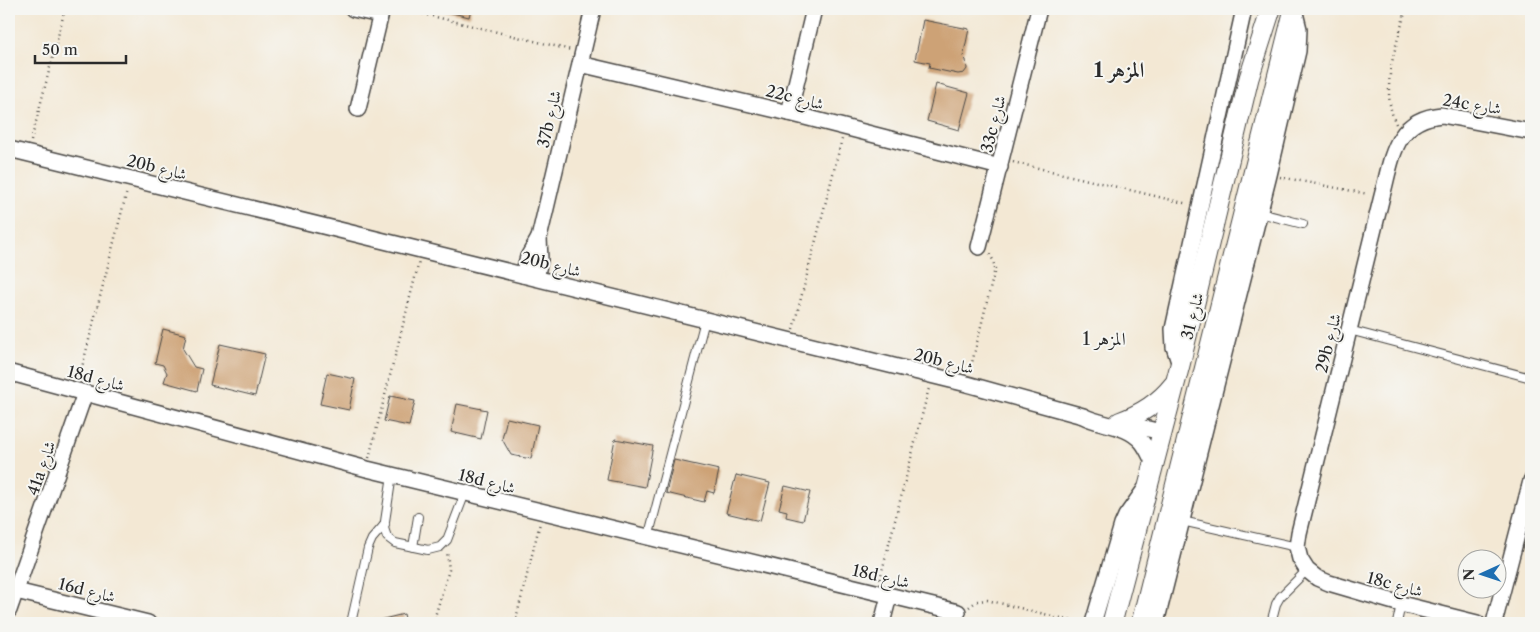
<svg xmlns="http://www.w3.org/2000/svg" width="1540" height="632" font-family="'Libre Caslon Text',Amiri,serif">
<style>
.building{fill:#cda276}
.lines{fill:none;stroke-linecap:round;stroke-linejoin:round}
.service-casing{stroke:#494744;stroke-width:10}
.minor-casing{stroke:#494744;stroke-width:18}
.tertiary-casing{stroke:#494744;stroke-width:21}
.path{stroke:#494744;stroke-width:2.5;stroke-dasharray:1 4;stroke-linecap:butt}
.service{stroke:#fff;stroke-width:8}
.minor{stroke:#fff;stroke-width:15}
.tertiary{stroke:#fff;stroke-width:19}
.labels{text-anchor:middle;stroke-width:4;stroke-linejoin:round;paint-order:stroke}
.street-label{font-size:16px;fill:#2b2b2b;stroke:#f6f6f2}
.neighbourhood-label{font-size:18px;fill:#2b2b2b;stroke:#f6f6f2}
.district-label{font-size:21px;font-weight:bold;fill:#2b2b2b;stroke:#f6f6f2}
</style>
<rect width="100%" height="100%" fill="#f6f6f2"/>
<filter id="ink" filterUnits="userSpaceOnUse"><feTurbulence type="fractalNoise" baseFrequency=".02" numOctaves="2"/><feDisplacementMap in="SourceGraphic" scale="10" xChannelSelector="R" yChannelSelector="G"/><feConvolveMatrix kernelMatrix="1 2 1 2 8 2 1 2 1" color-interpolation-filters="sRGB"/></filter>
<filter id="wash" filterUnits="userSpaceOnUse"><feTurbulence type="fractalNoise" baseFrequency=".0096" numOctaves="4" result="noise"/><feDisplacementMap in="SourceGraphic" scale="20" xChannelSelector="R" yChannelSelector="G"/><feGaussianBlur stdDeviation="1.12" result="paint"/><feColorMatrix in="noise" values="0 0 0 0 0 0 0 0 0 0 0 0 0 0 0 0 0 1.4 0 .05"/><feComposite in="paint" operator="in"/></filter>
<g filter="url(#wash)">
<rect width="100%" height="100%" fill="#f3e8d4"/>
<g id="blocks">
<g class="building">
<path d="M436,9H471L469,17Z"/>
<path d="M923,20L969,29L963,57L966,60L967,69L964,73L958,74L929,68L930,63L915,60Z"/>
<path d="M936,84L969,93L959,130L927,121Z"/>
<path d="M163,329L186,335L183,349L194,367L202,369L197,391L164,382L167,373L163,365L155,363Z"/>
<path d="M220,344L265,354L255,396L210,385Z"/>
<path d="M327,373L355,379L349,410L320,404Z"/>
<path d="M390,396L415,401L409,426L384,421Z"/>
<path d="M457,404L487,410L481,439L451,432Z"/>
<path d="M507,418L538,425L531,459L511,455L502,439Z"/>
<path d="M615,439L653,446L645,487L607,480Z"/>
<path d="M674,460L719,470L714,493L707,491L704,502L666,493Z"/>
<path d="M736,475L770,483L760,521L726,513Z"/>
<path d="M785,486L810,492L803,521L786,517L787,511L779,509Z"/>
<path d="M404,614L406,623H367Z"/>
</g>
</g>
</g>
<g filter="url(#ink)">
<use href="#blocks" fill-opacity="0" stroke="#494744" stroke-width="1"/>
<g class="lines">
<g class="service-casing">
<g id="service">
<path d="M1260,213L1303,224"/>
<path d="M1349,330L1531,378"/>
<path d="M392,475L384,528L387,537L395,543L428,550L440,547L447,540L465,493"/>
<path d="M1182,521L1297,547"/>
<path d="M648,538L705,320"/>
<path d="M413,547L418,517"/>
<path d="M351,623L368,548L372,539L385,524"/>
<path d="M1271,623L1276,604L1280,597L1307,570"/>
<path d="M1397,623L1401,604"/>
</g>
</g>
<g class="minor-casing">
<g id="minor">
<path d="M353,9L380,15"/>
<path d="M580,64L789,113L1000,167"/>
<path d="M358,109L382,9"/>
<path d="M789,113L814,9"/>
<path d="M9,149L967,384L1083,416C1102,426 1127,424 1142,442C1147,448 1150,456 1154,463"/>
<path d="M979,247L1039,9"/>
<path d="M523,275L528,257L539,238"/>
<path d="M536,278L540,260L539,238L593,9"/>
<path d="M1180,365L1174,347L1173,329L1244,9"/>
<path d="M11,373L367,469L958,612"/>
<path d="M1121,423L1162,432"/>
<path d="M16,591L148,623"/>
<path d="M9,610L85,393"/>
<path d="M882,623L889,596"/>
<path d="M1093,623L1122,525L1126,516L1145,489"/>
<path d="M1156,623L1269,175L1298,51L1299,29L1294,9"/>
<path d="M1477,623L1401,604L1329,583L1317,578L1307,570L1300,559L1297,547L1299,533L1382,196C1392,159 1394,119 1442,115L1531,132"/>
<path d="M1494,623L1531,481"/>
</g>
</g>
<g class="tertiary-casing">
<g id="tertiary">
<path d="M1119,422C1141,414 1159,403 1173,385"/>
<path d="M1112,623L1180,365L1249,78L1271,9"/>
<path d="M1141,623L1294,9"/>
</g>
</g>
<g class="path">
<path d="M403,9L571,50"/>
<path d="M1396,124C1379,88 1397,45 1406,9"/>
<path d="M31,141L65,9"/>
<path d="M1013,162L1188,204"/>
<path d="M1280,177L1368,194"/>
<path d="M793,329L842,139"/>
<path d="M970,371L995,269L993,260L989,253"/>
<path d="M79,379L127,191"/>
<path d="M369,458L419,262"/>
<path d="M880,579L929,388"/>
<path d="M969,607L977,601L987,600L1081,623"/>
<path d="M433,623L449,570L447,552"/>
<path d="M515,623L540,523"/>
</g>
<use href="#service" class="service"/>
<use href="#minor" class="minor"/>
<use href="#tertiary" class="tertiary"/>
</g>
</g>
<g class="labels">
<g class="street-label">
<text transform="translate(795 97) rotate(14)" y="6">22c شارع</text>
<text transform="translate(1472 104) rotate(9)" y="6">24c شارع</text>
<text transform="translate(549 119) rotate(-77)" y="6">37b شارع</text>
<text transform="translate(993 124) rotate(-76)" y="6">33c شارع</text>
<text transform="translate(157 167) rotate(14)" y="6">20b شارع</text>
<text transform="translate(551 264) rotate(14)" y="6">20b شارع</text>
<text transform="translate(1192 316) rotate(-76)" y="6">شارع 31</text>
<text transform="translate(1328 343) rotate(-76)" y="6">29b شارع</text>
<text transform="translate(944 361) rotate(14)" y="6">20b شارع</text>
<text transform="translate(96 378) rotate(15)" y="6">18d شارع</text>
<text transform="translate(41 468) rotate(-71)" y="6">41a شارع</text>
<text transform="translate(487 481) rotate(14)" y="6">18d شارع</text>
<text transform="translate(881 576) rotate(13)" y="6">18d شارع</text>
<text transform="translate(1395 584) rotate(15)" y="6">18c شارع</text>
<text transform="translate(87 590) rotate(14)" y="6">16d شارع</text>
</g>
<g class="neighbourhood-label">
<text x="1104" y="345">المزهر 1</text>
</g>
<g class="district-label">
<text x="1119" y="77">المزهر 1</text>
</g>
</g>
<rect width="1540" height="632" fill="none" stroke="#f6f6f2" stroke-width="30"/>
<g transform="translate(1482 574) rotate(267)"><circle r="24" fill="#f6f6f2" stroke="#a5a5a2"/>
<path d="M0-4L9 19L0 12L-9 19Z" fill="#1f6fb2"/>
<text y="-8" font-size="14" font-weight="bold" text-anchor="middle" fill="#2b2b2b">N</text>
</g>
<path d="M35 55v8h91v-8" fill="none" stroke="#2b2b2b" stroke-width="2.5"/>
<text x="42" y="55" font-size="15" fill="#2b2b2b" stroke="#f6f6f2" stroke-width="4" paint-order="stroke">50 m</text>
</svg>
